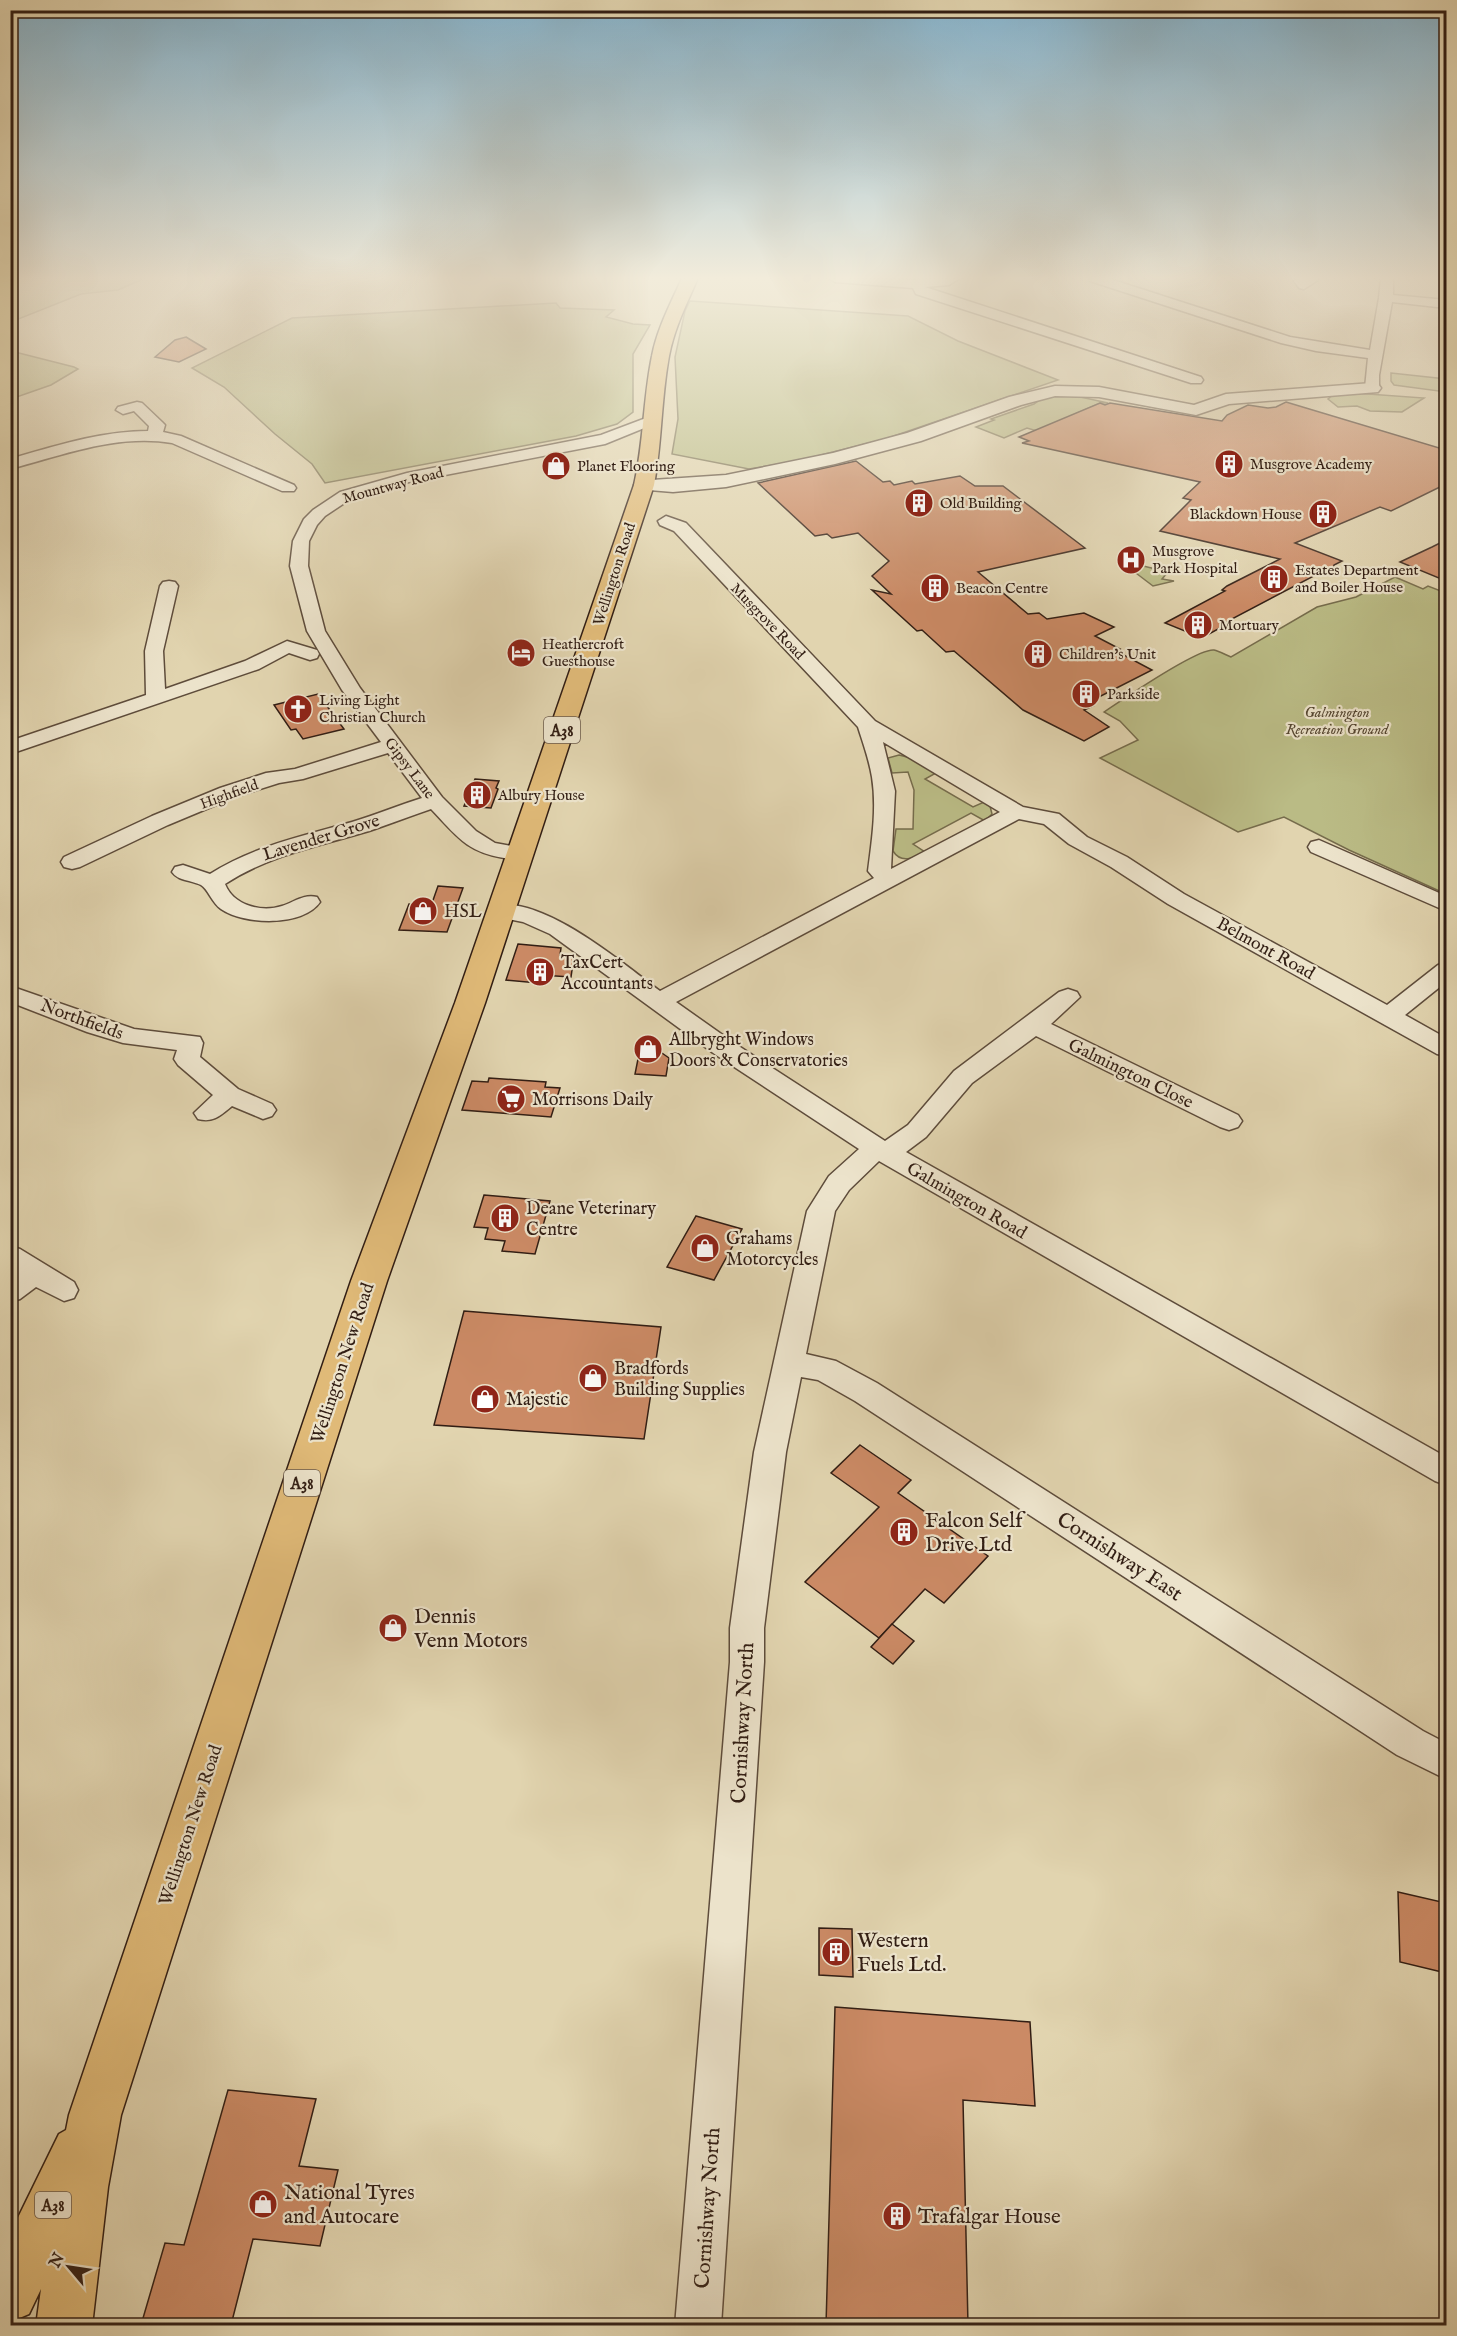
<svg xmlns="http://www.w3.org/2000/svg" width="1457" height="2336" font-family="'IM FELL English',serif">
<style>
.green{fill:#babb85;stroke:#766c4c;stroke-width:1.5}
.building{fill:#cb8a65;stroke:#321e14;stroke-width:1.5}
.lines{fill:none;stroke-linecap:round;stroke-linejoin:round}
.minor-casing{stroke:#5e4c3b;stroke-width:3}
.tertiary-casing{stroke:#5e4c3b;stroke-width:3}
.primary-casing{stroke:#321e14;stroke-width:3}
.minor{fill:#ece3cb;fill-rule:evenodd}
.tertiary{fill:#ece3cb;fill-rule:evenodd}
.primary{fill:#e0ba78;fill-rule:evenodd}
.labels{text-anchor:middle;stroke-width:4.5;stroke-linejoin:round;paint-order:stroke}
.far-poi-label{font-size:15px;fill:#321e14;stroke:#ece3cb;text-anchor:start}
.far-street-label{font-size:15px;fill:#321e14;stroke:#ece3cb}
.far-park-label{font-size:15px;font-style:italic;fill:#544530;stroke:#ece3cb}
.shield{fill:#ece3cb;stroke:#6a594b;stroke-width:1.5}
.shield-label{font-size:16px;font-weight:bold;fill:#321e14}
.street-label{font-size:18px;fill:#321e14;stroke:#ece3cb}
.poi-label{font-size:18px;fill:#321e14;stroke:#ece3cb;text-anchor:start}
.near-poi-label{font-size:21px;fill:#321e14;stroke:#ece3cb;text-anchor:start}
.near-street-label{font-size:21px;fill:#321e14;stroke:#ece3cb}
</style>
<rect width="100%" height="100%" fill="#e1d4af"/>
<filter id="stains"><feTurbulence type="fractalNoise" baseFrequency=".00333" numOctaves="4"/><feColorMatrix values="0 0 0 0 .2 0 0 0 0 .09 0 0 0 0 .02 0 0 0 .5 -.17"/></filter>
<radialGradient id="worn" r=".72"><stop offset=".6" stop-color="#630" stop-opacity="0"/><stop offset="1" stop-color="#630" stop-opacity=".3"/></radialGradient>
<g class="green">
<path d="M11,278H145L118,290L81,294L11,322Z"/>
<path d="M690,301L908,316L958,341L1058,380L885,439L797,461L749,469L672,454L678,419L675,357L685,311Z"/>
<path d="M556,303L560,308L614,310L606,317L633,324L650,325L633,354V412L617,424L576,436L325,483L312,464L275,434L224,387L192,368L292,318Z"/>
<path d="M11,351L74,367L78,369L51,385L11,399Z"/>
<path d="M1391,373L1446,379V392L1394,385L1391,381Z"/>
<path d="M1354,393L1424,398L1402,412L1370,411L1357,406L1338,407L1328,399L1333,395Z"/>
<path d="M1045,396H1076L1108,403H1100L1037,431L1027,428L1004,438L976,427L994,420L991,419L1034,404Z"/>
<path d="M1139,565L1168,572L1162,579L1174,581L1153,586L1128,567Z"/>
<path d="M1395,577L1423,589L1428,586L1446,593V894L1349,850L1284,817L1238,832L1100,758L1138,740L1120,721L1104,712C1122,700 1197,648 1214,650C1219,651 1226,655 1231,657L1317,607L1356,597Z"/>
<path d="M899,755L911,758L936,773L925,779L973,807L984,802L990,806L992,814L985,821L971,813L913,844L925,852C914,858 901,864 893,851L896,829H913L914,790L908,772L892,773L888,758Z"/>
</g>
<g class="building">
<path d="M186,337L206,349L179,362L155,357L175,340Z"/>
<path d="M1286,402L1446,450V484L1391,511L1380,507L1295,543L1342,561L1334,565L1332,572L1325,570L1226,622L1229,623L1202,638L1165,623L1225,591L1222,590L1227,586L1280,559L1160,531L1191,500L1183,498L1200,482L1022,443L1029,441L1019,437L1100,403L1105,405L1110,403L1222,421L1227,415L1248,405L1268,408L1276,407Z"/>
<path d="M856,461L883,482L890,481L894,485L912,481L915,484L960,476L975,486H1003L1085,548L978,572L1028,614L1039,613L1047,619L1084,613L1114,627L1095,636L1120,649L1116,651L1152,670L1087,703L1093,706L1084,710L1109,727L1084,741L1023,710L954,651L946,652L922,630L917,631L872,590L891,594L872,576L889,561L858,533L832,538L827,534L815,536L758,483Z"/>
<path d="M1446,540V581L1400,562L1432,547Z"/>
<path d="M318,694L344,729L303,739L296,729L291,730L274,705Z"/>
<path d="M475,779L499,781L496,788L498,789L491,808L464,806Z"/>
<path d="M438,886L463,888L447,932L399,930L409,904L431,906Z"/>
<path d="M518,944L561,948L560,955L574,956L571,977L540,975L538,983L506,980Z"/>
<path d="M642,1039L669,1058L666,1076L635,1074Z"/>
<path d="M489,1078L546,1082L545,1087L560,1088L551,1117L462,1110L472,1081L488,1082Z"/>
<path d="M484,1195L550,1201L535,1254L502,1251L505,1241L485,1239L488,1228L474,1227Z"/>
<path d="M696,1216L742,1229L714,1280L667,1267Z"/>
<path d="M464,1311L661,1327L644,1439L434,1425Z"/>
<path d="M860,1445L911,1480L898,1493L988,1556L944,1603L925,1589L879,1638L805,1582L879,1507L831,1473Z"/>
<path d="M892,1624L914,1641L893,1664L871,1647Z"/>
<path d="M1398,1892L1446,1903V1973L1400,1962Z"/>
<path d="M819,1928L852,1929L853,1977L819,1975Z"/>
<path d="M835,2007L1030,2022L1035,2106L963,2100L968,2325H826Z"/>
<path d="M228,2090L316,2099L299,2166L338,2170L320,2246L253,2239L231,2325H141L165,2243L184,2245Z"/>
</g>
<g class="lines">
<g class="minor-casing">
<g id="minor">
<path d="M829,278L917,280L960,278L949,285L925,287L1201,377L1203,380L1201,383H1191L916,294L913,288L835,282Z"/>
<path d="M1088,278H1107L1290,337L1370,350L1379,298L1381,278H1393V295L1446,300V308L1392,302L1379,375V388L1372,392L1365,388L1368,358L1316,351L1281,343L1090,281Z"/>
<path d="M1297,278H1317L1318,280L1304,289L1299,288L1294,281Z"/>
<path d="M137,402L142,403L162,422L165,425L163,432L181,436L294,485L296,488L294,491H282L172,443C116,434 64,455 10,469V459C55,446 101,431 148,431L149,426L134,411L123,414L116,410L118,407Z"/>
<path d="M654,415L659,416L661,419L659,422L605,444L409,482L352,498L325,516L317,525L309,541L308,566L325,631L360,688L442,797L476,831L495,843L528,849L531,854L528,859C519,861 513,859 504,858C466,852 456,835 431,809C410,816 390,824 369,831C319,846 269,855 225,884C233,905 261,913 282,906C295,902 303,894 317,897L320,902C303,927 244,925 221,909C212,903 208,889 201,885C191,880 178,881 172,872L175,867L183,865L210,874C254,846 303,836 352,822C376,815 399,805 422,798L388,753L303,779L279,783L235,797L168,825L80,867L72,869L64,867L61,862L64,857L152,816L220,788L266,773L295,769L381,742L342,690L307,631L290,566L293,541L304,519L313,510L340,492L407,473L601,435Z"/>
<path d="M666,516L686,523L875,721L1023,807L1059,814L1087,837L1127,857L1184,894L1387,1005L1438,965L1446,963V982L1405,1015L1446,1038V1056L1437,1054L1168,904L1111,867L1069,844L1044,824L1019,819L676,1002L734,1043L885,1141L908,1125L954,1071L1059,992L1068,989L1077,992L1080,997L1051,1024L1238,1115L1242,1121L1238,1127L1229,1130L1220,1127L1036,1036L972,1083L926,1137L906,1152L1446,1457V1485L1435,1481L879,1161L849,1190L835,1211L806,1354L836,1361L877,1383L1423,1731L1446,1743V1779L1397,1755L855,1401L818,1380L801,1377L786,1452L764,1628V1662L721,2326H675L730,1662V1628L754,1452L807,1211L829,1176L859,1149L716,1055L550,934L523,922L493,916L490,911L493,906C542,894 622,963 660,991L874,878L868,871C872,840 877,808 872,777C869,759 863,743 858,727L674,531L660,525L658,521ZM883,742L1000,812L891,869L895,791Z"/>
<path d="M169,581L175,582L178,586L163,651L165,689L245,661L287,641L317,650L319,654L317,658L310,660L289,653L259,669L10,754V741L146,695L145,651L160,586L163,582Z"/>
<path d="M1319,840L1446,896V911L1311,852L1308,847L1311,842Z"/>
<path d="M10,986L134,1029L200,1037L203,1043L200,1057L238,1089L272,1104L276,1110L272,1116L263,1119L232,1106C220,1116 213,1123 198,1119L194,1113L213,1095L178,1065L174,1059L177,1050L123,1043L87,1032L10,1002Z"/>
<path d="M10,1246L20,1249L74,1282L78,1290L74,1298L64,1301L36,1287L20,1299L10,1302V1276L14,1273L10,1271Z"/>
</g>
</g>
<g class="tertiary-casing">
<path id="tertiary" d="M1372,383L1378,384L1381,388L1378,392L1229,404L1196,415L1099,397L1055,396L1021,405L921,441L835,464L726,487L673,492L637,489L634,485L637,481L726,475L833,453L907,433L1009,397L1055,386L1099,387L1194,405L1226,394Z"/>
</g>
<g class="primary-casing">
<path id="primary" d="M682,278H698C687,303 674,329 669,356C661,399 662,442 654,485L485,1003L387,1281L121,2115L108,2187L92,2326H36L41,2289L29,2314L10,2322V2234L59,2134L66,2130L69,2115L351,1281L455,1003L634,485C644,442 643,399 652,356C657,329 671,303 682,278Z"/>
</g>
<use href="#minor" class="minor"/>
<use href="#tertiary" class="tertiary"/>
<use href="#primary" class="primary"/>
</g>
<linearGradient id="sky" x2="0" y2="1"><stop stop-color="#86b6d1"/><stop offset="0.46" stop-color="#f2ecdb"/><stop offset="1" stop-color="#f2ecdb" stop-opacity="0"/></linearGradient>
<rect width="1457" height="605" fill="url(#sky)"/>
<defs>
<g id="building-disc" transform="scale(1.5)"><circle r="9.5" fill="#8f2418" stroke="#ece3cb"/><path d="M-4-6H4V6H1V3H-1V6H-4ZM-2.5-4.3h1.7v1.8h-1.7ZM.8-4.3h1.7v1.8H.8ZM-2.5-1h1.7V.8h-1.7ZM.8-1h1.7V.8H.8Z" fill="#fff"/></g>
<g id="shop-disc" transform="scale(1.5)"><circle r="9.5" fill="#8f2418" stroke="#ece3cb"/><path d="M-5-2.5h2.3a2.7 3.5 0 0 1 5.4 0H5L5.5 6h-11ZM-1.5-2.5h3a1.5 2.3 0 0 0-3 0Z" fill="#fff"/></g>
<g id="hospital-disc" transform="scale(1.5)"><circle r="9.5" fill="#8f2418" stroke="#ece3cb"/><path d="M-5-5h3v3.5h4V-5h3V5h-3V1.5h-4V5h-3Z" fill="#fff"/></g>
<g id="hotel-disc" transform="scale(1.5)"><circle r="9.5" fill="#8f2418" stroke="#ece3cb"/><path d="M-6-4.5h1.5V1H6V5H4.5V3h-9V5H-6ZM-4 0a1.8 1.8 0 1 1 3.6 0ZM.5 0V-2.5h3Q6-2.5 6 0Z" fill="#fff"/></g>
<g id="church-disc" transform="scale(1.5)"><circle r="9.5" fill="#8f2418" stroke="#ece3cb"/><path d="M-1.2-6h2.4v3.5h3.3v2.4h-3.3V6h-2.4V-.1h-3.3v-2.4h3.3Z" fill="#fff"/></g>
<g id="supermarket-disc" transform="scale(1.5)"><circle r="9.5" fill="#8f2418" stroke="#ece3cb"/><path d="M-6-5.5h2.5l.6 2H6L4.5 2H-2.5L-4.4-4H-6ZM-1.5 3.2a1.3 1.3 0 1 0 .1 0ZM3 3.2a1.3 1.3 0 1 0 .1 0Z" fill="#fff"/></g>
</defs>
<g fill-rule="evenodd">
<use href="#building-disc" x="1229" y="464"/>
<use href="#shop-disc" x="556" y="466"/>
<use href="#building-disc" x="919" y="503"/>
<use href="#building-disc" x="1323" y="514"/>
<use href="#hospital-disc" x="1131" y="560"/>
<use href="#building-disc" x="1274" y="579"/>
<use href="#building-disc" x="935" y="588"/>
<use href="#building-disc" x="1198" y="625"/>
<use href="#hotel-disc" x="521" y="653"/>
<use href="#building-disc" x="1038" y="654"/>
<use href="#building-disc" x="1086" y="694"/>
<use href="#church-disc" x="298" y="709"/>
<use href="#building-disc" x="477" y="795"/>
<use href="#shop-disc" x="423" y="911"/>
<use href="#building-disc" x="540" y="972"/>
<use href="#shop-disc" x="648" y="1049"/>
<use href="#supermarket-disc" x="511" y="1099"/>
<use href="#building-disc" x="505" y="1218"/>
<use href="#shop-disc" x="705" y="1248"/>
<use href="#shop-disc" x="593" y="1378"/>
<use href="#shop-disc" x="485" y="1399"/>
<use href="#building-disc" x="904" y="1532"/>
<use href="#shop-disc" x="393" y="1628"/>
<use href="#building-disc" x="836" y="1952"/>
<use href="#shop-disc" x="263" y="2204"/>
<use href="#building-disc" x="897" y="2216"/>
</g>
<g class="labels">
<g class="far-poi-label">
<text x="1250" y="469">Musgrove Academy</text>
<text x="577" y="471">Planet Flooring</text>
<text x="940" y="508">Old Building</text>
<text x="1302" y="519" text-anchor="end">Blackdown House</text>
<text x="1152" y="556">Musgrove<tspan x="1152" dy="17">Park Hospital</tspan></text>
<text x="1295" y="575">Estates Department<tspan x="1295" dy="17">and Boiler House</tspan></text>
<text x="956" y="593">Beacon Centre</text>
<text x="1219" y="630">Mortuary</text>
<text x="542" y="649">Heathercroft<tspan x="542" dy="17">Guesthouse</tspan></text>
<text x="1059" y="659">Children's Unit</text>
<text x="1107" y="699">Parkside</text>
<text x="319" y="705">Living Light<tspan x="319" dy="17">Christian Church</tspan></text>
<text x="498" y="800">Albury House</text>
</g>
<g class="far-street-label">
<text transform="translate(393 485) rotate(-15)" y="5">Mountway Road</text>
<text transform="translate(614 574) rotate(-72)" y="5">Wellington Road</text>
<text transform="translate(768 621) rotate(46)" y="5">Musgrove Road</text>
<text transform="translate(410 768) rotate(53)" y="5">Gipsy Lane</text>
<text transform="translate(229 794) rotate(-20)" y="5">Highfield</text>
</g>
<g class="far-park-label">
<text x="1337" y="717">Galmington<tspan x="1337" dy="17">Recreation Ground</tspan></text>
</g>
<g class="shield">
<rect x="544" y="717" width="36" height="26" rx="4.5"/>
<rect x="284" y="1470" width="36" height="26" rx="4.5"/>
<rect x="35" y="2192" width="36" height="26" rx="4.5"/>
</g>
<g class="shield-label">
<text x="562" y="736">A38</text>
<text x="302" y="1489">A38</text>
<text x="53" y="2211">A38</text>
</g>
<g class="street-label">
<text transform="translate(321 837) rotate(-17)" y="6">Lavender Grove</text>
<text transform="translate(1266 948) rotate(29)" y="6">Belmont Road</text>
<text transform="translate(82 1019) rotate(20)" y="6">Northfields</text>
<text transform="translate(1131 1073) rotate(26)" y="6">Galmington Close</text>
<text transform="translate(967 1200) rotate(30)" y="6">Galmington Road</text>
<text transform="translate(342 1363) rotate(-72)" y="6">Wellington New Road</text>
<text transform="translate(190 1825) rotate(-72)" y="6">Wellington New Road</text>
</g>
<g class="poi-label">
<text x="444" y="917">HSL</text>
<text x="561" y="968">TaxCert<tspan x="561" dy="21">Accountants</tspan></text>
<text x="669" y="1045">Allbryght Windows<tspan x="669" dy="21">Doors &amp; Conservatories</tspan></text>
<text x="532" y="1105">Morrisons Daily</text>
<text x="526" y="1214">Deane Veterinary<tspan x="526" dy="21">Centre</tspan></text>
<text x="726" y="1244">Grahams<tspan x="726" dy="21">Motorcycles</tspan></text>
<text x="614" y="1374">Bradfords<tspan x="614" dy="21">Building Supplies</tspan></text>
<text x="506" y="1405">Majestic</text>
</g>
<g class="near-poi-label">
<text x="925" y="1527">Falcon Self<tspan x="925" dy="24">Drive Ltd</tspan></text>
<text x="414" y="1623">Dennis<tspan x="414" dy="24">Venn Motors</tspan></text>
<text x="857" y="1947">Western<tspan x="857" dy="24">Fuels Ltd.</tspan></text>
<text x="284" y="2199">National Tyres<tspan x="284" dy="24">and Autocare</tspan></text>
<text x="918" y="2223">Trafalgar House</text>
</g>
<g class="near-street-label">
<text transform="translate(1120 1556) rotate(33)" y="7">Cornishway East</text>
<text transform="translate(742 1723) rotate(-87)" y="7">Cornishway North</text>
<text transform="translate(707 2208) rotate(-86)" y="7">Cornishway North</text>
</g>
</g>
<rect width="1457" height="2336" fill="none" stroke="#e1d4af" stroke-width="36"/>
<rect x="12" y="12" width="1433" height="2312" fill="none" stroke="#321e14" stroke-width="3"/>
<rect x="18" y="18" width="1421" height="2300" fill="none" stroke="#321e14" stroke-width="1.5"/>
<g transform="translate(69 2267) rotate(299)" stroke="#ece3cb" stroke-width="4.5" paint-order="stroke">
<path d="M0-4.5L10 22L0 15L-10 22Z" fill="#321e14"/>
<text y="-9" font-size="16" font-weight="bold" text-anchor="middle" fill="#321e14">N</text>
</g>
<rect width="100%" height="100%" filter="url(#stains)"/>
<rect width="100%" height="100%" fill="url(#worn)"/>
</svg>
